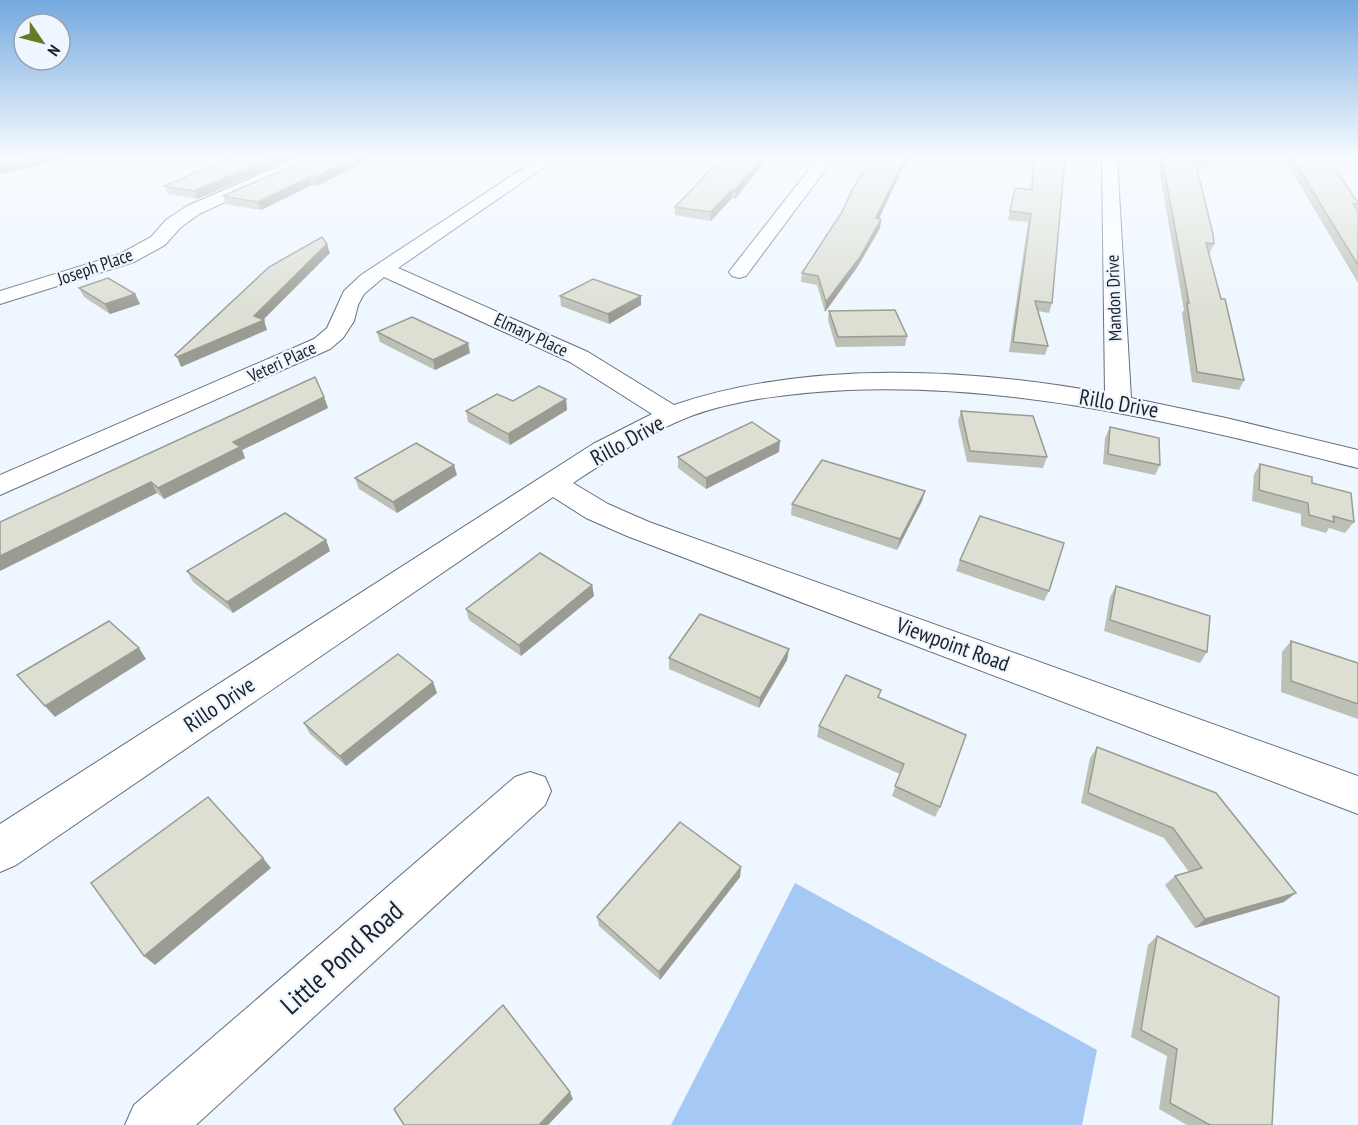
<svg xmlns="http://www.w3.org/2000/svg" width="1358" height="1125" font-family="'PT Sans Narrow',sans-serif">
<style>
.green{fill:#a5c9f4}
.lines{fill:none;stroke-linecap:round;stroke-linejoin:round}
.minor-casing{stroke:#676f79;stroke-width:2}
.minor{fill:#fff;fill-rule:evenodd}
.wall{fill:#bdc0b5}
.shaded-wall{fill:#9a9c93}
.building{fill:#dcdfd2;stroke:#9a9c93;stroke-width:1.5}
.labels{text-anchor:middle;stroke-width:4.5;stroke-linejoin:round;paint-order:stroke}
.far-street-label{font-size:18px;fill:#1e2226;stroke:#eef6ff}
.street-label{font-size:22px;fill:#1e2226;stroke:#eef6ff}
.near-street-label{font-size:27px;fill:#1e2226;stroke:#eef6ff}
</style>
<rect width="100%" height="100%" fill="#eef6ff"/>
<path class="green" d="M795,883L1097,1050L1082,1125H671Z"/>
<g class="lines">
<g class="minor-casing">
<g id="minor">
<path d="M298,158H318L316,161L199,214L180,228L165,245L134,262L0,304V291L120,254L151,237L166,220L187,206Z"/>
<path d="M539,158H557L398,268L588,352L674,405C807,360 968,368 1105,393L1102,158H1117L1131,398L1226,418L1358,450V468C1189,426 1023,383 848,390C795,393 742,398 691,416C649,432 611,458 573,483L608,504L649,522L1358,776V814L627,536L586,518L553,497L16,865L0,872V824L593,444L652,414L570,362L384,277L364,294L358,305L354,321L343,338L330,349L0,495V475L314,339L327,328L344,291L361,275Z"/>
<path d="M818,158H834L746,276L739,278L732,276L729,272L732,268Z"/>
<path d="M530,772L545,777L551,791L545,805L196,1125H125L134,1105L515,777Z"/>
</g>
</g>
<use href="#minor" class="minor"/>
</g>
<g class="wall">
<path d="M210,158H294L197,199L168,194L164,186L224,160Z"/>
<path d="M310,158L317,186L312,185L261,210L226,204L223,196Z"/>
<path d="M722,158H764V163L735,199L732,198L711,221L675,215V207Z"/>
<path d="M872,158H911L906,167H903L879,219H881L880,228L858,266L825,312L817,285L801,282L802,273L842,212Z"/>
<path d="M1033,158H1065L1052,303L1049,313L1038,311L1048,346L1045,355L1009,352L1028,222L1008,220L1015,188L1030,190Z"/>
<path d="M1157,158H1206L1208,162L1205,170L1197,169L1214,244L1210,253H1208L1244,380L1239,390L1192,382L1182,313L1184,310Z"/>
<path d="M1284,158H1328L1358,203V206L1357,209L1358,211V283Z"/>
<path d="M79,288L135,294L140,304L110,314L84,297Z"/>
<path d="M560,296L641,305L609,324L561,306Z"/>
<path d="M829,311L907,336L905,346L836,347L828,320Z"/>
<path d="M377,332L468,343L470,353L435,370L380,342Z"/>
<path d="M324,397L328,408L242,450L245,458L164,499L157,493L0,522Z"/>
<path d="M566,399L567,410L510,445L468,422L466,411L513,401Z"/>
<path d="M961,411L1047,457L1043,468L967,462L958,421Z"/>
<path d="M1110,427L1160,465L1155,475L1103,464L1105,438Z"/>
<path d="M779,452L706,489L678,468V457Z"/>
<path d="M1260,464L1312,483L1354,522L1345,533L1329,528L1326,533L1301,526V514L1252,501L1254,474Z"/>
<path d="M457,475L397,513L359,489L355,478Z"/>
<path d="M925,491L922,501L897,550L791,515L792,504Z"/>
<path d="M326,540L330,551L233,613L193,582L187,571Z"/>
<path d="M960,560L1049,591L1044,601L956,571Z"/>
<path d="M592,585L594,596L521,656L469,620L466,609Z"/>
<path d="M1116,586L1207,652L1200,663L1104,631L1110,597Z"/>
<path d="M1291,641L1358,663V719L1281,692L1282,652Z"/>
<path d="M789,649L787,660L759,708L669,669V658Z"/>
<path d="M433,682L437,693L346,766L310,734L304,723Z"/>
<path d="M879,698L940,807L935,817L892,796L900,774L817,737L819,726Z"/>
<path d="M1097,747L1284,902L1195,928L1165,885L1175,876L1189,872L1164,838L1081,803L1090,758Z"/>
<path d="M741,867L740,877L660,980L599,926L597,917Z"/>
<path d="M1157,936L1272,1125H1187L1159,1109L1167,1056L1131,1037L1148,945Z"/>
</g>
<g class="shaded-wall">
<path d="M34,158H71L0,174V165Z"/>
<path d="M273,158H294L197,199L194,191Z"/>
<path d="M355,158H373L317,186L314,178Z"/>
<path d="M762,158H764V163L735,199V190Z"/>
<path d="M908,158H911L906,167L907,159Z"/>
<path d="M905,159L903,167L875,227L876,218Z"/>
<path d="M310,177L312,185L261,210L258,202Z"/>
<path d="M732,190V198L711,221V212Z"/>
<path d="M881,219L880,228L858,266L825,312L826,302Z"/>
<path d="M327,244L330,253L262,321L264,320L267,330L181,367L177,357L254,316Z"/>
<path d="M135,294L140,304L110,314L105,304Z"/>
<path d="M641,296V305L609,324L608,314Z"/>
<path d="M468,343L470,353L435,370L433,360Z"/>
<path d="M324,397L328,408L242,450L245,458L164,499L158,488L233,442Z"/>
<path d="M566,399L567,410L510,445L508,434Z"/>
<path d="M780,441L779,452L706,489V478Z"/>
<path d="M454,465L457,475L397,513L393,502Z"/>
<path d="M151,482L157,493L0,571V556Z"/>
<path d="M925,491L922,501L897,550L900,539Z"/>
<path d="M326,540L330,551L233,613L227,602Z"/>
<path d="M592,585L594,596L521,656L519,645Z"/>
<path d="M139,648L146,659L55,717L45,706Z"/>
<path d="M789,649L787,660L759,708L760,698Z"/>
<path d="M433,682L437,693L346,766L340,756Z"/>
<path d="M263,858L271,868L155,965L144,956Z"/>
<path d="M741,867L740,877L660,980L659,972Z"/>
<path d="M1296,893L1284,902L1195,928L1205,919Z"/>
<path d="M570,1092L573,1099L548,1125H539Z"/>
</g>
<g class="building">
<path d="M0,158H34L0,165Z"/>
<path d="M231,158H273L194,191L164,186Z"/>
<path d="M310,158H355L314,178L310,177L258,202L223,196Z"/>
<path d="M722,158H762L735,190H732L711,212L675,207Z"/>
<path d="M872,158H908L907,159H905L876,218L881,219L860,257L826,302L818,276L802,273L842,212L853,188Z"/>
<path d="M1035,158H1065L1052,303L1035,301L1048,346L1013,342L1031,214L1010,211L1015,188L1032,190Z"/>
<path d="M1162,158H1206L1208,162L1195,161L1213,234L1214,244L1206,243L1221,299H1225L1244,380L1197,372L1187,303H1189Z"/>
<path d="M1292,158H1328L1358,203V204H1353L1358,211V265Z"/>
<path d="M322,237L327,244L254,316L264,320L177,357L175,355L269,267Z"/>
<path d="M108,278L135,294L105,304L79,288Z"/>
<path d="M593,279L641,296L608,314L560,296Z"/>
<path d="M895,310L907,336L838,337L829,311Z"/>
<path d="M412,317L468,343L433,360L377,332Z"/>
<path d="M315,377L324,397L233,442L240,447L158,488L151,482L0,556V522Z"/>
<path d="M539,386L566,399L508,434L466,411L497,394L513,401Z"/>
<path d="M961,411L1033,416L1047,457L970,451Z"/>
<path d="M752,422L780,441L706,478L678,457Z"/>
<path d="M1110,427L1159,438L1160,465L1108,454Z"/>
<path d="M416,443L454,465L393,502L355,478Z"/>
<path d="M822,460L925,491L900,539L792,504Z"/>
<path d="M1260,464L1312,477V483L1351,493L1354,522L1333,516L1334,522L1309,515L1308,503L1259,490Z"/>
<path d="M285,513L326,540L227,602L187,571Z"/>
<path d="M980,516L1064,543L1049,591L960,560Z"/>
<path d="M540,553L592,585L519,645L466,609Z"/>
<path d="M1116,586L1210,616L1207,652L1110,620Z"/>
<path d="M700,614L789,649L760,698L669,658Z"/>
<path d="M109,621L139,648L45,706L17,675Z"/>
<path d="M1291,641L1358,663V704L1291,681Z"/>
<path d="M398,654L433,682L340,756L304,723Z"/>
<path d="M846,675L881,690L878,697L966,735L940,807L895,786L904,764L819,726Z"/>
<path d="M1097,747L1216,793L1296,893L1205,919L1175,876L1202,868L1173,828L1088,793Z"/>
<path d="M208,797L263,858L144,956L91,883Z"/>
<path d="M680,822L741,867L659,972L597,917Z"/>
<path d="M1157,936L1279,997L1272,1125H1210L1170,1103L1177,1049L1141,1030Z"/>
<path d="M503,1005L570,1092L539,1125H404L394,1109Z"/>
</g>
<linearGradient id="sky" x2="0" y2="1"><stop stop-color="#75a9df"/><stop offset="0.5" stop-color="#f7fbff"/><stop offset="1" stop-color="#f7fbff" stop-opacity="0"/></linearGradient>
<rect width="1358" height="315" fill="url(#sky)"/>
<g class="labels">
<g class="far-street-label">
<text transform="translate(95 267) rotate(-19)" y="6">Joseph Place</text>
<text transform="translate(1114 298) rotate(-92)" y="6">Mandon Drive</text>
<text transform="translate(531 335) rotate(25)" y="6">Elmary Place</text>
<text transform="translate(282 362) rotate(-25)" y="6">Veteri Place</text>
</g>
<g class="street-label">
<text transform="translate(1119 403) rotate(10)" y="8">Rillo Drive</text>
<text transform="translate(627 440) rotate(-29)" y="8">Rillo Drive</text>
<text transform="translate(953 644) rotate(20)" y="8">Viewpoint Road</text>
<text transform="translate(219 704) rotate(-34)" y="8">Rillo Drive</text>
</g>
<g class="near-street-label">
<text transform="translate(342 958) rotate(-42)" y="9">Little Pond Road</text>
</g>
</g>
<g transform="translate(42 42) rotate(125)"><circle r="28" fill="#eef6ff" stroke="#9ba1a8" stroke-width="1.5"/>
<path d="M0-4.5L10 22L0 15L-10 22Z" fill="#6a7926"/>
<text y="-9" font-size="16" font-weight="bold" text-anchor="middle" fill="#1e2226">N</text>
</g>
</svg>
